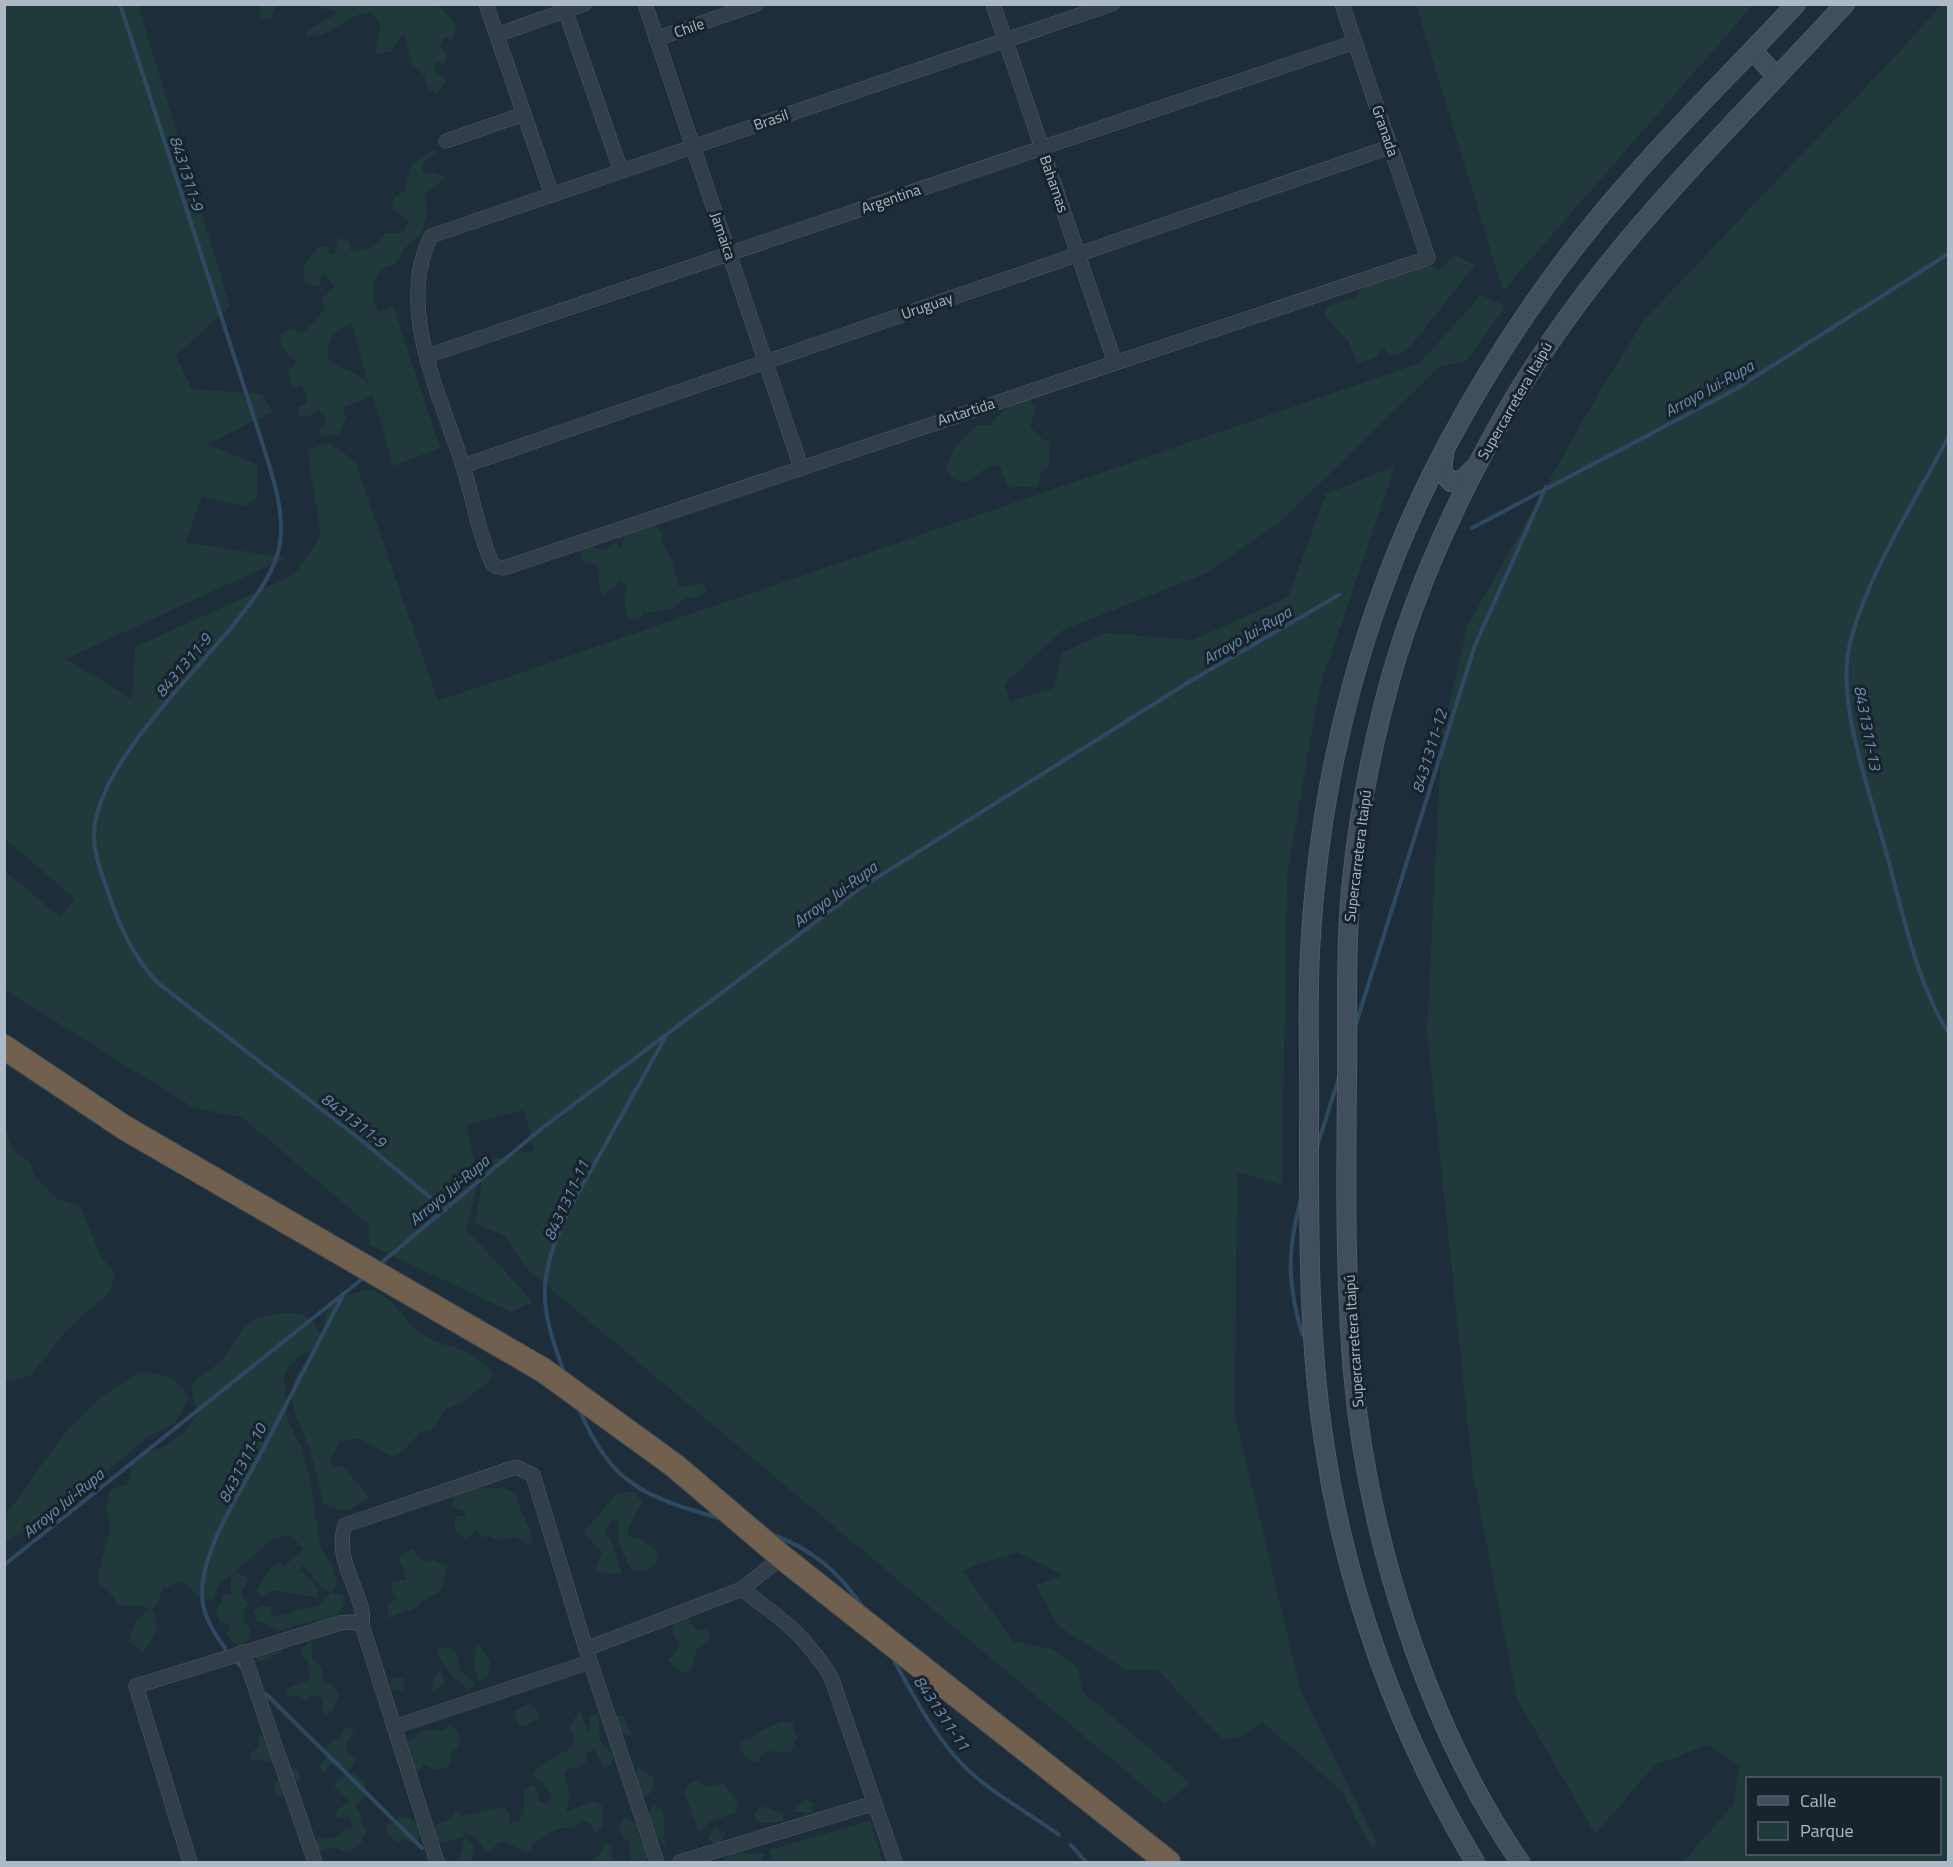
<svg xmlns="http://www.w3.org/2000/svg" width="1953" height="1867" font-family="'Titillium Web',sans-serif">
<style>
.green{fill:#203a3b;fill-rule:evenodd}
.lines{fill:none;stroke-linecap:round;stroke-linejoin:round}
.stream{stroke:#2e4961;stroke-width:4}
.street-casing{stroke:#505c68;stroke-width:15}
.secondary-casing{stroke:#505c68;stroke-width:20}
.highway-casing{stroke:#3d4954;stroke-width:26}
.street{stroke:#323e4a;stroke-width:14}
.secondary{stroke:#404e5d;stroke-width:18}
.highway{stroke:#71604e;stroke-width:24}
.labels{text-anchor:middle;stroke-width:6;stroke-linejoin:round;paint-order:stroke}
.street-label{font-size:15px;fill:#acb9c7;stroke:#18232e}
.water-label{font-size:16px;font-style:italic;fill:#698eae;stroke:#18232e}
</style>
<rect width="100%" height="100%" fill="#1e2d3a"/>
<g class="green">
<path d="M5,4L138,5L230,306L176,356L192,389L262,394L272,412L208,444L257,465V497L245,506L202,497L186,542L285,558L66,659L132,699L135,647L294,575L321,535L307,450L329,443L355,461L438,701L1420,363L1481,295L1506,306L1465,362L1440,366L1279,523L1204,574L1063,630L1004,684L1010,702L1054,688L1062,653L1105,633L1193,640L1288,597L1326,494L1395,466L1319,689L1287,877L1282,1185L1237,1172L1235,1416L1301,1692L1378,1846L1371,1848L1342,1791L1262,1722L1238,1738L1222,1739L1158,1670L1124,1669L1057,1625L1036,1585L1064,1575L1018,1552L962,1570L1014,1642L1052,1649L1077,1667L1084,1693L1190,1783L1165,1804L526,1268L505,1236L475,1224L485,1161L534,1150L524,1110L466,1125L474,1161H484L466,1229L533,1302L511,1312L370,1245L369,1225L242,1117L194,1108L5,990V871L60,917L75,899L5,839Z"/>
<path d="M320,4H434L442,9L456,24L453,39L444,38L439,46L446,53L445,63L435,62V72L444,76L445,81L437,94L429,89L424,75L413,65L405,36L400,37L391,52L376,53C376,37 387,26 372,13C357,7 331,39 307,36L306,31L339,12L320,8Z"/>
<path d="M259,5H275L271,19H261Z"/>
<path d="M1416,5V4L1753,5L1503,291Z"/>
<path d="M1941,5H1948V1862H1683L1733,1805L1740,1766L1708,1745L1655,1765L1595,1834L1517,1699L1473,1474L1427,1030L1442,733L1468,625L1598,394L1645,319L1903,48ZM1748,1778H1940V1854H1748Z"/>
<path d="M432,151H437L422,164V174L431,172L445,177C440,184 431,187 425,194L427,215L421,234L405,248L394,265L383,269C371,284 370,294 378,312L393,306L440,448L393,466L373,396L343,407L346,417L339,434L322,436L318,432L325,425V416L318,410L310,416L300,417L297,408L306,404V395L302,386L292,387L288,372L297,362L283,349L280,334L292,328L300,333L305,332L325,308L322,299L335,286L325,274L321,277L319,287L305,282L303,267L318,247L327,246L330,255L335,254L338,240L342,238L350,243L349,248L353,252L373,247L385,233L397,234L405,230L409,221L393,210L394,197L404,192L412,164ZM351,323L352,324L369,386C360,370 341,372 329,360C326,339 333,331 351,323Z"/>
<path d="M1455,255L1475,265L1410,347L1399,354L1389,356L1383,346L1375,358L1358,363L1349,342L1324,315L1328,306L1356,297L1365,284L1397,270L1410,273L1413,268L1428,263L1439,270Z"/>
<path d="M1024,395L1036,406L1030,427L1043,440L1049,441V464L1041,472L1038,488L1022,486L1008,488L999,464L985,469L964,483L950,477L946,467L954,448L977,425H990L1013,401Z"/>
<path d="M653,524L663,533L662,543L672,560L679,587L703,583L707,590L699,597L686,598L671,609L648,613L642,607L644,615L638,620L628,618L625,610L626,583L619,581L615,587L603,595L599,585L598,565L584,563L581,556L583,548L588,546L603,550L610,548L613,542L621,549L625,533Z"/>
<path d="M5,1127L13,1150L30,1162L35,1177L55,1198L80,1206L101,1257L115,1273L110,1292L66,1331L30,1376L5,1382Z"/>
<path d="M367,1290C394,1293 403,1322 424,1335C437,1344 452,1346 467,1352C476,1356 485,1366 493,1372L490,1381C474,1389 465,1405 447,1408L430,1431L420,1432C390,1469 395,1456 359,1438L340,1442L331,1458L332,1467H343L369,1497C349,1512 346,1513 323,1504C321,1488 313,1460 308,1445C300,1422 286,1404 295,1378C300,1364 316,1360 320,1340L314,1352L303,1353L288,1367L284,1377L286,1408L287,1419L301,1447L309,1476L321,1549L332,1565L338,1584L332,1592L343,1596C347,1620 323,1620 304,1623C297,1624 290,1630 282,1630C272,1630 267,1622 257,1621L253,1611L261,1606L271,1607L272,1616C289,1617 297,1606 317,1607L331,1592L322,1588L303,1565L299,1573H304L317,1587L319,1598L271,1590L264,1597L256,1592L272,1566L282,1562L283,1567L304,1549L290,1535L270,1540L232,1575L239,1573L248,1579L241,1596L249,1603L244,1611L243,1621L250,1628L249,1639L242,1645L233,1643L227,1635L230,1624L220,1622L216,1613L224,1595H231V1576L222,1579L213,1598L204,1602L183,1581L163,1588L156,1606L151,1609C163,1627 154,1637 143,1653L129,1641C132,1627 138,1617 150,1609L141,1605L118,1606L114,1597L100,1584L98,1574L111,1528L106,1509L110,1490L128,1484L131,1475L130,1466C138,1453 149,1453 162,1447C178,1440 189,1428 197,1414L191,1386C198,1374 209,1372 219,1363C232,1351 238,1329 254,1319C259,1316 266,1316 272,1315C296,1311 310,1312 321,1336C325,1330 323,1325 325,1317C329,1296 349,1294 367,1290Z"/>
<path d="M140,1372C162,1373 179,1378 189,1398L175,1423L146,1438L70,1504L52,1512L5,1543V1516L67,1430L98,1399Z"/>
<path d="M464,1488H504L517,1495C519,1515 532,1524 532,1541L528,1545L515,1537L500,1540L486,1535L483,1539L477,1530L465,1539C455,1530 452,1528 457,1515L466,1517L465,1512L452,1506L453,1496Z"/>
<path d="M633,1491L642,1502L628,1528V1537C641,1537 648,1543 658,1553L657,1562L646,1571H632L618,1541V1521L613,1520L604,1531L612,1542L622,1574L594,1572L602,1553L584,1533L586,1529L617,1494Z"/>
<path d="M412,1548L423,1562L433,1560L447,1565L442,1588L436,1594L426,1598L416,1608L388,1618V1603L397,1599L391,1586L393,1581L407,1580L399,1557Z"/>
<path d="M686,1616L697,1630H707L710,1639L696,1650L692,1670L682,1673L668,1661L681,1645L673,1635L672,1619Z"/>
<path d="M309,1641L313,1643L312,1657L321,1668L324,1683L333,1685L339,1694L334,1708L328,1715L324,1713L322,1698L312,1695L306,1702L298,1695L288,1697L286,1693L288,1688L309,1680L308,1661L301,1654L302,1649Z"/>
<path d="M478,1642L490,1662L487,1677L479,1681L473,1663Z"/>
<path d="M281,1645L284,1649L282,1653L272,1655L270,1660L260,1661L256,1657L259,1653Z"/>
<path d="M437,1648H451L457,1656L460,1670L475,1683L469,1690C455,1680 439,1664 437,1648Z"/>
<path d="M440,1670L445,1683L432,1693L434,1678Z"/>
<path d="M391,1678H406L402,1691L390,1689Z"/>
<path d="M529,1704L537,1709L539,1719L522,1726L518,1724L514,1711Z"/>
<path d="M580,1710L589,1735L590,1717L598,1713L600,1741L613,1756L612,1765L603,1768L595,1750L586,1752V1762L578,1768H568L564,1776L570,1795L566,1812L594,1801L602,1806L603,1826L596,1834L590,1824L582,1820L576,1827L557,1829L533,1843L531,1853C521,1853 512,1843 501,1841L487,1853L476,1837L467,1833L460,1838L441,1843L433,1837L432,1827L451,1818L457,1810L463,1816L503,1807L510,1814L509,1823L519,1821L524,1812V1791L532,1784L538,1792V1801L547,1804L553,1796L541,1781L532,1776C542,1760 556,1757 573,1747L574,1738L569,1727Z"/>
<path d="M614,1715L623,1716L633,1736L621,1733Z"/>
<path d="M782,1721L793,1723L794,1733L798,1736L790,1753L766,1751L756,1762L751,1761L740,1750V1740L751,1739L758,1732Z"/>
<path d="M451,1724L460,1736L459,1746L452,1752L450,1766L436,1770L423,1764L422,1769L414,1772L404,1746L423,1730L443,1731Z"/>
<path d="M348,1726L354,1733L348,1740L346,1749L356,1761L351,1769L347,1771L335,1763H330L326,1772L322,1774L320,1764L327,1757L324,1750L331,1741L340,1739L344,1729Z"/>
<path d="M261,1734L268,1737L274,1760L270,1763L261,1759L254,1761L251,1758V1753L259,1747L258,1737Z"/>
<path d="M637,1766L653,1778V1788L648,1796H634Z"/>
<path d="M290,1768H296L301,1776L300,1781L291,1783L280,1798L276,1795L275,1784Z"/>
<path d="M349,1774H354L366,1783L365,1798L354,1805L362,1817L361,1822L366,1830L361,1843L349,1853L332,1847L323,1851L317,1850L315,1845L318,1836L327,1839L340,1836L346,1828L350,1829L353,1825L349,1817L338,1818L336,1814L338,1809L351,1802L334,1787L339,1778Z"/>
<path d="M695,1781L709,1787L724,1783L738,1803L735,1813L708,1822L703,1830L698,1831L684,1791L690,1783Z"/>
<path d="M805,1799L814,1804L811,1813L793,1812Z"/>
<path d="M653,1805L662,1810C666,1824 663,1834 666,1847C656,1834 642,1821 653,1805Z"/>
<path d="M760,1806L783,1813V1822L758,1823L754,1814Z"/>
<path d="M400,1816L409,1818L421,1827L420,1836L415,1844L402,1838L400,1842H395L386,1832L388,1824L394,1823Z"/>
<path d="M624,1817L636,1824L641,1842L649,1855L645,1862L631,1861L629,1841L621,1836L619,1826Z"/>
<path d="M870,1821L883,1862H773L769,1850Z"/>
<path d="M715,1827L726,1834L718,1845L707,1839Z"/>
<path d="M465,1837L473,1844L474,1853L470,1862H434L441,1857L450,1862L455,1861L461,1853Z"/>
<path d="M604,1843L611,1844L612,1858L627,1862H589L601,1853Z"/>
<path d="M735,1852L765,1854L760,1862H720Z"/>
</g>
<g class="lines">
<g class="stream">
<path d="M120,4L260,436C270,469 285,507 280,543C276,571 256,596 239,618C197,672 95,765 94,835C94,854 101,874 108,892C119,925 133,957 158,983L361,1140L445,1210"/>
<path d="M1948,438C1916,499 1863,582 1849,648C1837,706 1871,795 1886,852C1903,912 1915,979 1948,1032"/>
<path d="M1472,528L1734,390L1948,254"/>
<path d="M1355,1027L1475,645L1546,487"/>
<path d="M1317,1147L1339,1077"/>
<path d="M1301,1199C1287,1250 1287,1282 1302,1334"/>
<path d="M381,1263L541,1129L862,887L1189,682L1339,595"/>
<path d="M565,1375C555,1347 543,1316 545,1286C549,1239 577,1195 599,1156C621,1116 644,1076 666,1036"/>
<path d="M578,1407C612,1486 643,1496 722,1519"/>
<path d="M771,1534C812,1549 838,1571 862,1606"/>
<path d="M4,1565L362,1279"/>
<path d="M225,1648C213,1632 202,1614 202,1594C202,1549 239,1494 260,1455C287,1402 315,1350 342,1297"/>
<path d="M892,1657C914,1696 936,1740 969,1771C996,1796 1029,1813 1059,1835"/>
<path d="M234,1659L243,1669"/>
<path d="M266,1694L422,1848"/>
<path d="M1071,1845L1086,1862"/>
</g>
<g class="street-casing">
<g id="street">
<path d="M486,4L552,195"/>
<path d="M563,4L621,171"/>
<path d="M645,4L801,467"/>
<path d="M993,4L1115,363"/>
<path d="M1112,4L431,236C395,308 441,396 463,466C473,497 478,533 492,563L495,566L504,568L1428,258L1342,4"/>
<path d="M497,35L584,4"/>
<path d="M656,39L756,4"/>
<path d="M446,141L524,114"/>
<path d="M427,356L1355,42"/>
<path d="M463,466L1390,147"/>
<path d="M742,1589C782,1619 804,1634 831,1677L895,1862"/>
<path d="M586,1649L742,1589L782,1557"/>
<path d="M243,1652L315,1862"/>
<path d="M394,1727L590,1662"/>
<path d="M190,1862L136,1686L340,1623L351,1622L362,1625"/>
<path d="M437,1862L362,1625C368,1598 332,1563 345,1525L516,1467L533,1475L586,1649L657,1862"/>
<path d="M680,1862L875,1803"/>
</g>
</g>
<g class="secondary-casing">
<g id="secondary">
<path d="M1753,51L1777,77"/>
<path d="M1444,455L1442,472L1451,482L1463,479L1474,468"/>
<path d="M1475,1862C1399,1735 1345,1589 1324,1442C1308,1338 1309,1230 1309,1125C1310,1068 1307,1009 1310,952C1319,774 1364,600 1448,443C1498,350 1558,262 1628,183C1681,121 1741,64 1796,4"/>
<path d="M1520,1862C1427,1727 1367,1535 1353,1372C1345,1279 1346,1178 1347,1084C1348,1019 1345,954 1351,889C1357,828 1368,766 1383,707C1408,605 1453,505 1505,414C1597,253 1721,139 1845,4"/>
</g>
</g>
<g class="highway-casing">
<path id="highway" d="M4,1047L125,1128L543,1370L675,1466L782,1557L1168,1862"/>
</g>
<use href="#street" class="street"/>
<use href="#secondary" class="secondary"/>
<use href="#highway" class="highway"/>
</g>
<g class="labels">
<g class="street-label">
<text transform="translate(689 28) rotate(-19)" y="5">Chile</text>
<text transform="translate(771 120) rotate(-19)" y="5">Brasil</text>
<text transform="translate(1385 131) rotate(71)" y="5">Granada</text>
<text transform="translate(1054 184) rotate(71)" y="5">Bahamas</text>
<text transform="translate(891 199) rotate(-19)" y="5">Argentina</text>
<text transform="translate(723 236) rotate(71)" y="5">Jamaica</text>
<text transform="translate(927 306) rotate(-19)" y="5">Uruguay</text>
<text transform="translate(1515 401) rotate(-60)" y="5">Supercarretera Itaipú</text>
<text transform="translate(966 412) rotate(-18)" y="5">Antartida</text>
<text transform="translate(1358 856) rotate(-83)" y="5">Supercarretera Itaipú</text>
<text transform="translate(1354 1341) rotate(-94)" y="5">Supercarretera Itaipú</text>
</g>
<g class="water-label">
<text transform="translate(187 173) rotate(72)" y="6">8431311-9</text>
<text transform="translate(1709 388) rotate(-29)" y="6">Arroyo Jui-Rupa</text>
<text transform="translate(1247 635) rotate(-30)" y="6">Arroyo Jui-Rupa</text>
<text transform="translate(183 665) rotate(-50)" y="6">8431311-9</text>
<text transform="translate(1868 728) rotate(79)" y="6">8431311-13</text>
<text transform="translate(1429 751) rotate(-73)" y="6">8431311-12</text>
<text transform="translate(835 894) rotate(-36)" y="6">Arroyo Jui-Rupa</text>
<text transform="translate(354 1120) rotate(38)" y="6">8431311-9</text>
<text transform="translate(449 1190) rotate(-40)" y="6">Arroyo Jui-Rupa</text>
<text transform="translate(566 1200) rotate(-65)" y="6">8431311-11</text>
<text transform="translate(242 1463) rotate(-63)" y="6">8431311-10</text>
<text transform="translate(63 1503) rotate(-39)" y="6">Arroyo Jui-Rupa</text>
<text transform="translate(942 1713) rotate(56)" y="6">8431311-11</text>
</g>
</g>
<rect width="1953" height="1867" fill="none" stroke="#acb9c7" stroke-width="12"/>
<rect x="1746" y="1777" width="195" height="78" fill="#18232e" stroke="#535f6b" stroke-width="1.5"/>
<rect x="1758" y="1796" width="30" height="9" fill="#404e5d" stroke="#535f6b" stroke-width="1.5"/>
<text x="1800" y="1807" font-size="18" fill="#acb9c7">Calle</text>
<rect x="1758" y="1822" width="30" height="18" fill="#203a3b" stroke="#535f6b" stroke-width="1.5"/>
<text x="1800" y="1837" font-size="18" fill="#acb9c7">Parque</text>
</svg>
